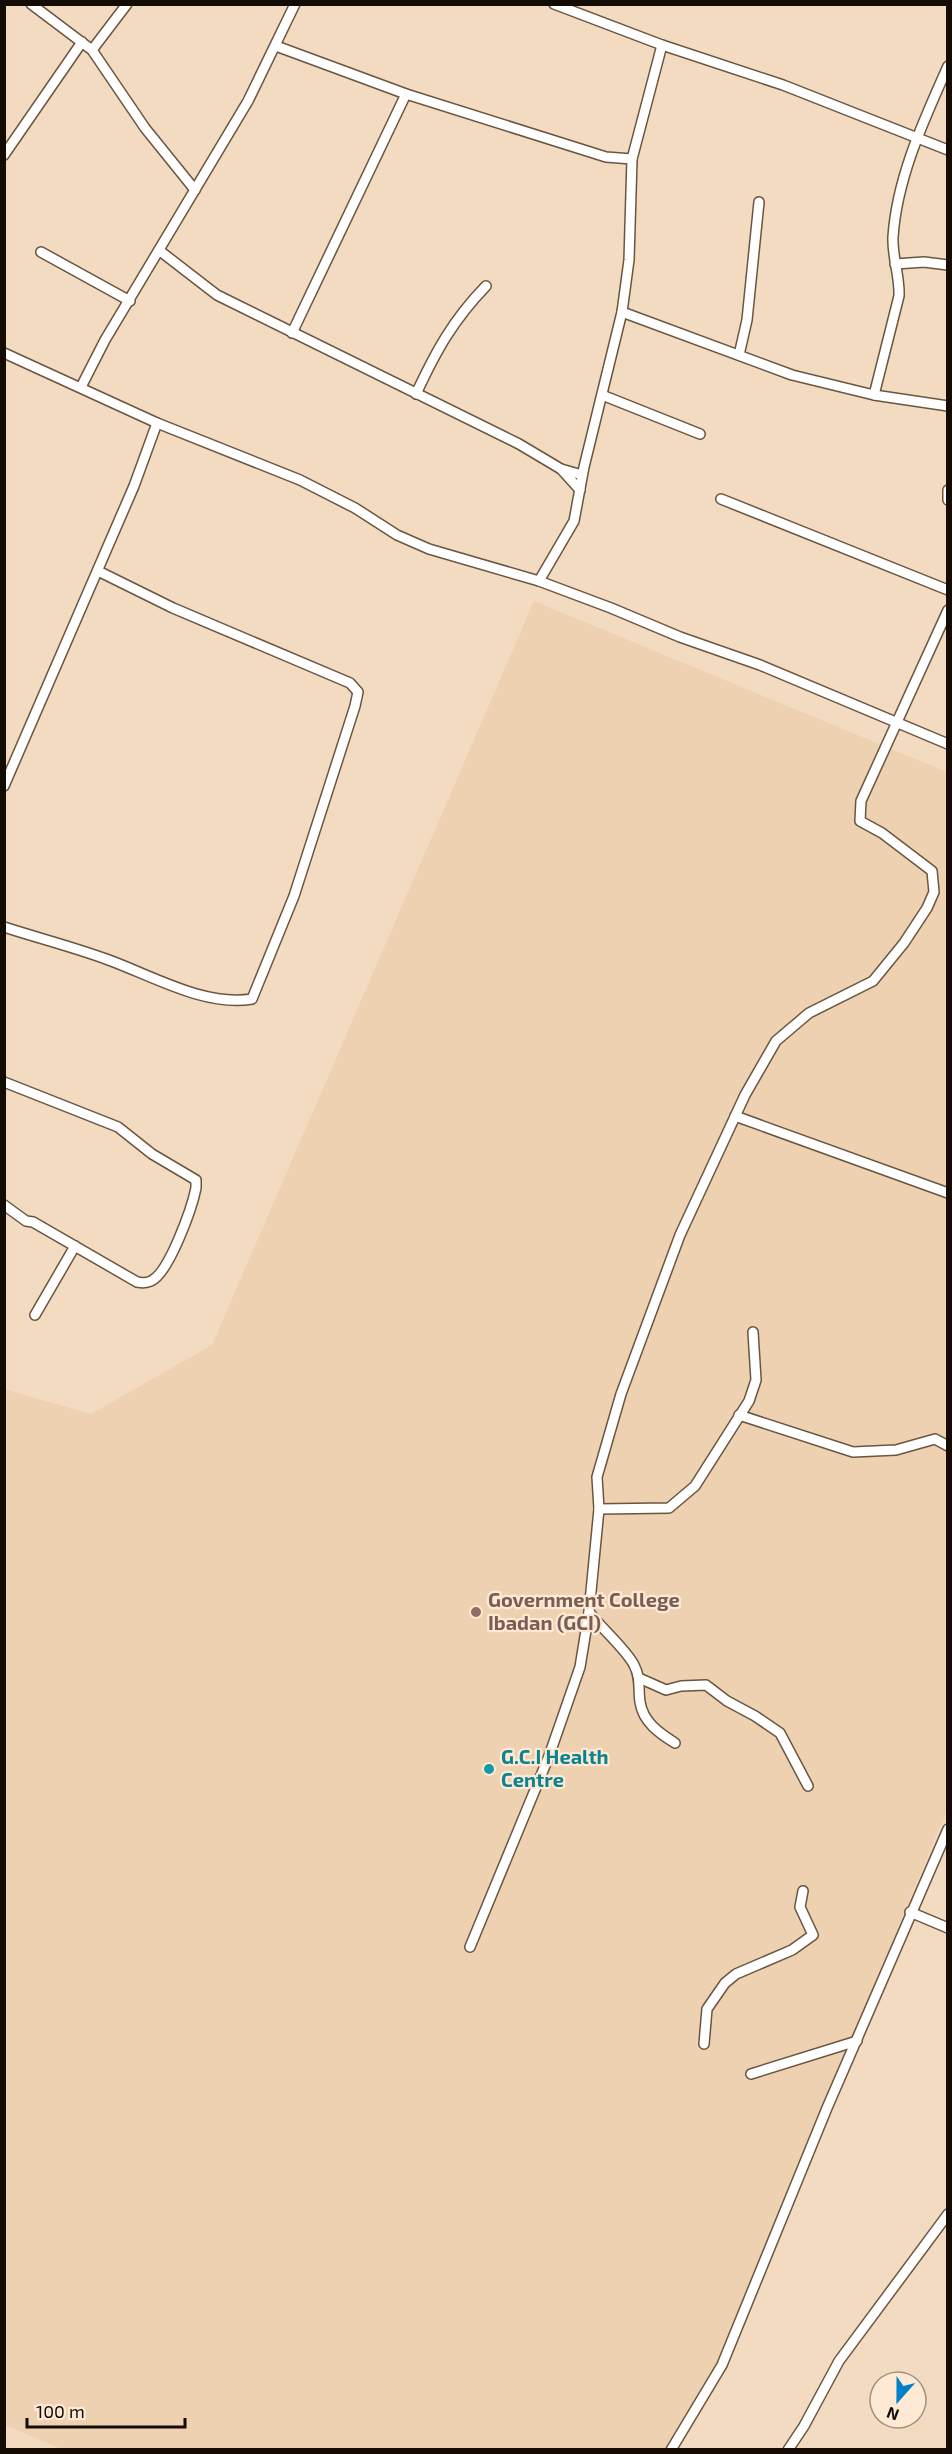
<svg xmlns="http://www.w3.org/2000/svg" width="952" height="2454" font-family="'Exo 2',sans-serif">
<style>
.built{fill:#eed1b1}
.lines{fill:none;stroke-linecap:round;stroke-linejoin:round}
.minor-casing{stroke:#6a553f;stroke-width:12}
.minor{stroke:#fff;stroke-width:9}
.education-dot{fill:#8d6e63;stroke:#fde9d4;stroke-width:2}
.culture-dot{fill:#0f9aa8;stroke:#fde9d4;stroke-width:2}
.labels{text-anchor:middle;stroke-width:4.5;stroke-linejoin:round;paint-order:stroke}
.education-label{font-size:20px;font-weight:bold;fill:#785e54;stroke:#fde9d4;text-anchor:start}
.culture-label{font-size:20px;font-weight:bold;fill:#0d838f;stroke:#fde9d4;text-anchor:start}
</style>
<rect width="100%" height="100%" fill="#f3dbc1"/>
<path class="built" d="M534,601L947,772V1810L702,2399L667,2449L64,2450L5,2425L4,1389L91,1414L212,1345Z"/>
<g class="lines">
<g class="minor-casing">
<g id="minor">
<path d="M31,4L92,50L145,128L195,190"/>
<path d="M554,4L662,45L783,85L948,150"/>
<path d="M276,46L406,94L606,157L632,159"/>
<path d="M92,50L127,4"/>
<path d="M4,155L82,42"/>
<path d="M160,251L217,295L519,444L561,469L582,475"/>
<path d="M41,252L130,301"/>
<path d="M895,264L924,262L948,265"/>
<path d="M622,312L792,375L874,395L948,406"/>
<path d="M292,333L406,94"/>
<path d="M4,353L157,423L300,480L355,508L397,535L429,549L539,581L611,608L680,637L760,665L948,744"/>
<path d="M739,355L747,320L759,202"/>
<path d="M81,387L105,340L248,101L295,4"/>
<path d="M416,394C436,351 453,320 486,286"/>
<path d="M602,395L700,434"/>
<path d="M874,395L899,296C900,276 892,257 893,237C897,177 924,120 948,66"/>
<path d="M561,469L580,490"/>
<path d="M948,490V500"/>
<path d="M721,499L948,590"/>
<path d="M539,581L574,521L584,467L622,312L629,260L632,159L662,45"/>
<path d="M4,786L134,486L157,423"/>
<path d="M4,927C38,938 73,947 106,959C151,975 204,1007 252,999L294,896L355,706L358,692L350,683L173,608L98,571"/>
<path d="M4,1082L118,1127L152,1154L196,1180V1188C192,1208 169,1273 151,1281C147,1283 142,1283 137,1282L33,1222L26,1221L4,1205"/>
<path d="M735,1116L948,1193"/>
<path d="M35,1315L75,1246"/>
<path d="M739,1415L853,1452L896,1450L935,1439L948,1446"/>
<path d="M599,1509L669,1508L695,1486L749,1401L756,1380L753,1332"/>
<path d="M589,1612C601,1628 626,1649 634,1665C641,1678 638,1689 640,1702C643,1722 659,1733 675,1743"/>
<path d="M639,1678L666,1690L681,1686L706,1685L727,1701L755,1716L780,1733L808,1786"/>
<path d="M910,1912L948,1928"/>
<path d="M470,1947L549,1756L580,1667L589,1612L599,1509L597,1477L621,1394L680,1235L745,1095L776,1041L809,1013L873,981L904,943L927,908L934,892L932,871L882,833L860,821L861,801L948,610"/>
<path d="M704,2044L707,2009L725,1983L736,1974L792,1950L813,1935L800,1907L803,1891"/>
<path d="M751,2074L857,2041"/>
<path d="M671,2450L722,2365L827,2108L948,1829"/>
<path d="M788,2450L804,2426L839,2361L948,2214"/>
</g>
</g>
<use href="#minor" class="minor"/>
</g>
<circle class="education-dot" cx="476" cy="1612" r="6"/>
<circle class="culture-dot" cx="489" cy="1769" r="6"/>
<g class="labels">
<g class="education-label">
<text x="488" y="1607">Government College<tspan x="488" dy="23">Ibadan (GCI)</tspan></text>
</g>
<g class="culture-label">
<text x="501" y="1764">G.C.I Health<tspan x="501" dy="23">Centre</tspan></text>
</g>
</g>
<rect width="952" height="2454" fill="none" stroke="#140c04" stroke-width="12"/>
<g transform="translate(898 2400) rotate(201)"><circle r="28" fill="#fde9d4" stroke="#a09181" stroke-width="1.5"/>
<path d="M0-4.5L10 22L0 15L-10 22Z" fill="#0080c8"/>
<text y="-9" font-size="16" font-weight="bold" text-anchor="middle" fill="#140c04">N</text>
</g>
<path d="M27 2418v9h158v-9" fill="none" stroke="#140c04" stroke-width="3"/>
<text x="36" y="2418" font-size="18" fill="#140c04" stroke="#fde9d4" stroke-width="4.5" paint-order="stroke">100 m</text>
</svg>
